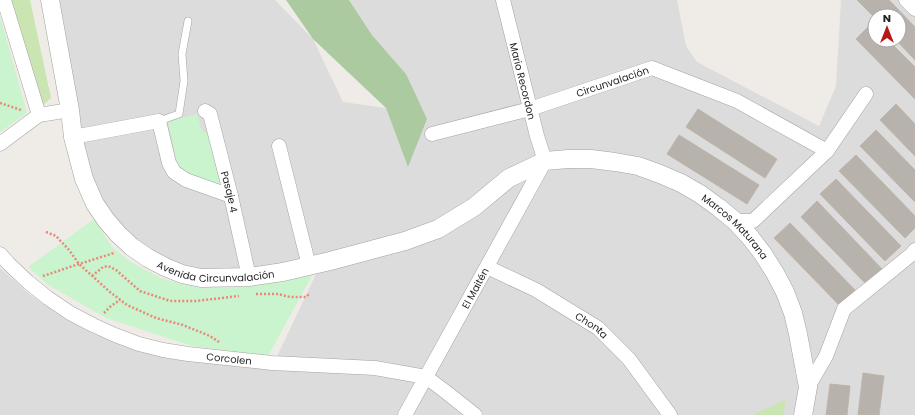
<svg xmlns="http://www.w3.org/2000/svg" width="915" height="415" font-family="Poppins,sans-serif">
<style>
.residential{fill:#dddcdc;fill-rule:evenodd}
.grass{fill:#cae4b2}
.forest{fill:#abcaa0}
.park{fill:#c9f4cd}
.building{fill:#b8b2ac;stroke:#bfb4aa}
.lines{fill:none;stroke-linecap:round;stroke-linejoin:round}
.service-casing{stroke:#a3a3a3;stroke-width:8}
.minor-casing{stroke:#a3a3a3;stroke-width:15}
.tertiary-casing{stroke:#a3a3a3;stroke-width:19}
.path{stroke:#eb887b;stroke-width:2.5;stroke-dasharray:2 2;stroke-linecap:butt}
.service{stroke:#fff;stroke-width:7}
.minor{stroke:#fff;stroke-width:14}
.tertiary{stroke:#fff;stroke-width:18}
.labels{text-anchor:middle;stroke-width:3.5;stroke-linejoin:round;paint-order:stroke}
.street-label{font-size:10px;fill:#1f1f1f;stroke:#fff}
</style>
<rect width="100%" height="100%" fill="#efece7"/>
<path class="residential" d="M59,0H275L313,39L343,102L386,108L408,166L406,74L372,35L349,0H677L686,46L697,62L819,126L836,86L841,0H915V415H0V268L28,293L46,306L65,319L90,332L116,343L271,369L325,255L252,270L197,272L138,248L100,202L89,168L71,77ZM875,16H899V40H875Z"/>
<g class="grass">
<path d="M6,0H30L51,98L41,107Z"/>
<path d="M786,399L783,415H753Z"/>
</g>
<path class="forest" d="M286,0H349L372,35L406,74L427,119L408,167L386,108L313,39Z"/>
<g class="park">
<path d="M0,16L27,113L0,132Z"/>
<path d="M197,114L202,131L207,133L221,186L195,178L178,167L168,122Z"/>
<path d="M94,219L112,247L131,262L161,278L181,284L205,286L314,272L268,356L192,346L106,318L47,284L28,267Z"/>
</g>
<g class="building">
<path d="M857,0H889L915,27V60L896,40H899V16H875V18Z"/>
<path d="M872,23L875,26V40H888L915,67V99L856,39Z"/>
<path d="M896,104L915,124V156L880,120Z"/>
<path d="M698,109L777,159L765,178L686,127Z"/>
<path d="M876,130L915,170V202L860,146Z"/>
<path d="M679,135L759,185L747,204L667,154Z"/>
<path d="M856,155L915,216V228L905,238L839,171Z"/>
<path d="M836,179L901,246L885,261L820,194Z"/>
<path d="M817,201L882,269L866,284L801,217Z"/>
<path d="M790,223L855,290L839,305L774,238Z"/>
<path d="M863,373L884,376L879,415H858Z"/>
<path d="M830,384L850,386L847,415H826Z"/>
</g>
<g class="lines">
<g class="service-casing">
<path id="service" d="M159,121L179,114L184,81L182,54L188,21"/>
</g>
<g class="minor-casing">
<g id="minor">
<path d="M4,0L39,115"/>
<path d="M906,0L915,9"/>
<path id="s1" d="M205,111L210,114L231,196L249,277"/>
<path id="s2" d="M432,134L530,109L652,68L737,101L827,151"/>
<path d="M73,137L159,121L169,163L174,172L186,180L231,196"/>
<path d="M0,144L39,115L70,110"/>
<path d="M279,146L309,266"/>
<path d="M735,221H753L827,151L866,94"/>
<path id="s3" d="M0,254L9,264L28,282L48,298L70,313L93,325L115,335L139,344L163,350L188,354L272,363L375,368L426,377L446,392L475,415"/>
<path id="s4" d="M487,267L536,290L598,328L629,359L670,415"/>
<path d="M808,387L826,356L844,309L912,254L915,250"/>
<path id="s5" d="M405,415L545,161L537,136L503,0"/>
</g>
</g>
<g class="tertiary-casing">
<g id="tertiary">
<path id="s6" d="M50,0L70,110L73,137L84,179L95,204L106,220L118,234L132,247L148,258L165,267L182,274L201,278L249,277L283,272L330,261L405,241L438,229L474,207L509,178L545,161L568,159H591L615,162L638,166L660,174L681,183L700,194L718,207L735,221L750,237L763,254L775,273L785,292L793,313L798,334L808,387L803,415"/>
</g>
</g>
<g class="path">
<path d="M0,103L21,110"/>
<path d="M46,232L56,236L69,250L79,264L110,292L127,305L156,318L183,325L210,336L219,342"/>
<path d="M43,276L79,264L114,253"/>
<path d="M92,276L103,267L108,266L116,270L140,291L170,301H196L239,296"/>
<path d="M256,294H278L290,297H306L310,293"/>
<path d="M104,313L111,306L120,300"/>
</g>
<use href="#service" class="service"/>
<use href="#minor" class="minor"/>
<use href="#tertiary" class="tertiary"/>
</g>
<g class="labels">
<g class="street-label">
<text transform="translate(523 81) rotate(76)" y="4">Mario Recordon</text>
<text dy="4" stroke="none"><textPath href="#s2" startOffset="188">Circunvalación</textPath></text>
<text dy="4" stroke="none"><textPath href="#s1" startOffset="86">Pasaje 4</textPath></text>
<text dy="4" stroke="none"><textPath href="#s6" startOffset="924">Marcos Maturana</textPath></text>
<text dy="4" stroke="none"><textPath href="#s6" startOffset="357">Avenida Circunvalación</textPath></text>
<text dy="4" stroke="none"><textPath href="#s5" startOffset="145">El Maitén</textPath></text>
<text dy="4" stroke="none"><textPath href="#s4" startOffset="120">Chonta</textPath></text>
<text dy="4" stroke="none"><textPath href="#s3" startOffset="259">Corcolen</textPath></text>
</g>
</g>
<g transform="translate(887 28)"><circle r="19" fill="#ffffff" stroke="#a5a5a5"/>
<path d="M0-3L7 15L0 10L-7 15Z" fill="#b91715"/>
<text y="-6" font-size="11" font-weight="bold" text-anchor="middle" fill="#1f1f1f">N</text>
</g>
</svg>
